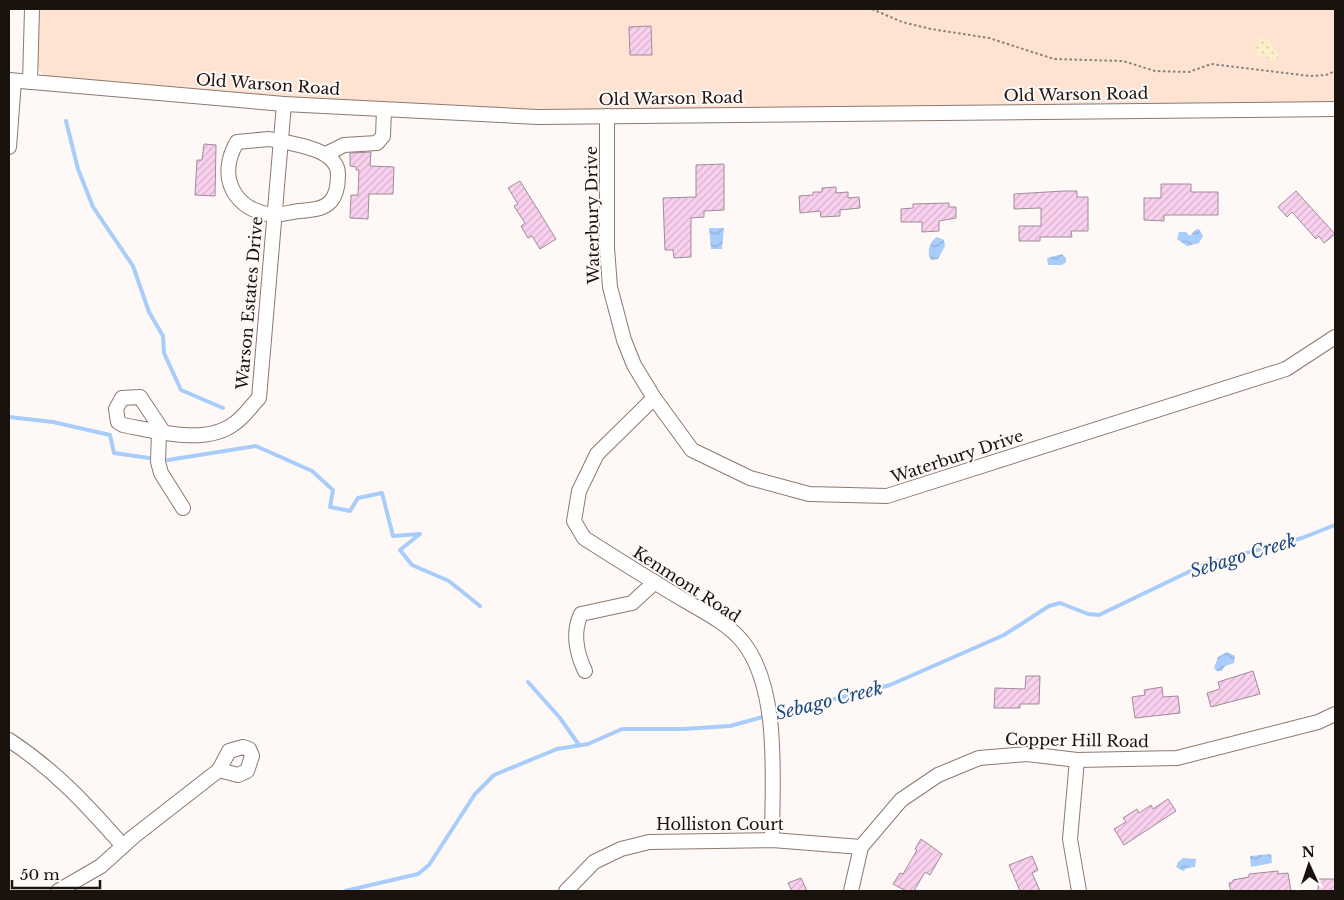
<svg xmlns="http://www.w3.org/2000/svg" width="1344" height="900" font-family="'Libre Baskerville',serif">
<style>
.green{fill:#fee2d2}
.sand{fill:url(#sand-dots)}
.water{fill:url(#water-waves)}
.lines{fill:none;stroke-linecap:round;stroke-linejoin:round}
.stream{stroke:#a8cdfa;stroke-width:4}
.building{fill:url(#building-hatch);stroke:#9e8c99}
.minor-casing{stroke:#8d796e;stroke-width:16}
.path{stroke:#87817d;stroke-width:2;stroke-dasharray:2.5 2.5;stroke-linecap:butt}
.minor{stroke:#fff;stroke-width:14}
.labels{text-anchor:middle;stroke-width:4;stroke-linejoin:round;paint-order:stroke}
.street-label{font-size:16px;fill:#19120d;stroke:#fef9f6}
.water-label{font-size:18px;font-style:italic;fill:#19497f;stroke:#fef9f6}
</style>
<defs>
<pattern id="sand-dots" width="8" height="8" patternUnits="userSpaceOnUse" patternTransform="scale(1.25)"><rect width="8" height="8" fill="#faf1cb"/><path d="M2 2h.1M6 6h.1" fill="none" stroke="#d6cead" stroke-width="1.8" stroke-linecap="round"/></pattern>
<pattern id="water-waves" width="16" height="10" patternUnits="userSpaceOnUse" patternTransform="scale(1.25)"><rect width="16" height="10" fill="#a8cdfa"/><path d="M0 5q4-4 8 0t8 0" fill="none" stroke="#90afd5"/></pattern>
<pattern id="building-hatch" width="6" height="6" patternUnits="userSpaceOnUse" patternTransform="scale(1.25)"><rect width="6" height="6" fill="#f9d0ee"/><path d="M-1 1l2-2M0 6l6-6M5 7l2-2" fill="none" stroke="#d5b2cb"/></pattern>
</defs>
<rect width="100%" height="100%" fill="#fef9f6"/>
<path class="green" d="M38,9H1335V104L509,111L285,97L49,78L40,72L37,66Z"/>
<path class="sand" d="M1261,38L1271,40V46L1279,55L1276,60L1270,61L1265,57L1257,56V42Z"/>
<g class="water">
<path d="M709,228H724L722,249H711Z"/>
<path d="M1199,229L1203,236L1199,243L1187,246L1177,239L1179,232H1186L1190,236L1195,230Z"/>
<path d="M937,237L944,240L945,246L938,259L931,260C926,252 930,241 937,237Z"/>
<path d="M1062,254L1066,258V262L1062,265H1048L1047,258Z"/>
<path d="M1227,652L1235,656L1234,663L1225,666L1222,671H1217L1214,668L1218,657Z"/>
<path d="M1271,854L1272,863L1251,867L1250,856Z"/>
<path d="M1183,858L1196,859L1195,867L1187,868L1183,871L1176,867L1178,862Z"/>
</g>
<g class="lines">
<g class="stream">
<path d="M66,121L78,169L93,207L133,266L149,312L163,336L164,353L181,390L223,408"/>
<path d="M9,417L53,422L110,435L114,453L149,458"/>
<path d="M168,460L256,446L312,471L333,490L330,507L350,511L358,498L382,493L393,536L420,534L400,550L412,565L449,581L480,606"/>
<path d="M528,682L560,718L579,745"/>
<path d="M772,715L890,685L1004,635L1049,606L1060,603L1088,614L1099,615L1205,564L1302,538L1335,525"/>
<path d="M345,891L418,874L429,865L475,794L494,775L557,749L588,744L622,729H683L730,726L766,716"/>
</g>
</g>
<g class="building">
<path d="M651,26L652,55H630L629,27Z"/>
<path d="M204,144L216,145L215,196L195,195L197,160H202Z"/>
<path d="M371,152L370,166L394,167L393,194H369L368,219L350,218L351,195H358L359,170H356V167L350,166V153Z"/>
<path d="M724,164V210L704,211V217L691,218V257L674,258L673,250H665L663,198L696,197V165Z"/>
<path d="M520,181L556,239L540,249L532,236L528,238L521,226L525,223L514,206L518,204L508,188Z"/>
<path d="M1161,184H1191V192H1218V215H1164V221L1144,220V198H1161Z"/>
<path d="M836,187V193L848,192V198L859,197L860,208L840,210V216L821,217L820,211L800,213L799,196L813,195V192H822V188Z"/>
<path d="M1064,191H1077V197H1088V231H1071L1072,237H1040V241H1019V226H1041V208L1014,209V194Z"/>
<path d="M1296,191L1335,234L1324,243L1319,236L1316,239L1292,212L1287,217L1278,207Z"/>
<path d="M949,203V207H956V218L939,221V231L922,232V222H901V209L913,208V204Z"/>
<path d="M1253,671L1260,694L1211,707L1207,693L1220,689L1218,682Z"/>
<path d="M1026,676H1040L1039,704H1020V708H994L995,688L1025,689Z"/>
<path d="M1162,687L1163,697L1178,696L1180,713L1135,718L1132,697L1145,695L1144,690Z"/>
<path d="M1168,799L1176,811L1124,845L1114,829L1126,822L1123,818L1137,809L1139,813L1151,805L1153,809Z"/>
<path d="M921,839L942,854L930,875L925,872L914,891H906L893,884L900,873L903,874L917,850L915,849Z"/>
<path d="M1032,856L1038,870L1032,873L1040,891H1020L1009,865Z"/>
<path d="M1278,871V874L1288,873L1291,891H1231L1229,883L1233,882V880L1249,877V874Z"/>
<path d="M801,878L807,891H792L788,883Z"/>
<rect x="1318" y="879" width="17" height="12"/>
</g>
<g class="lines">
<g class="minor-casing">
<g id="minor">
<path d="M9,80L284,104L538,117L1335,109"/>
<path d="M30,82L32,9"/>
<path d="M607,116V248L610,287L624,340L634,365L654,398L692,450L750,478L809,494L887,496L1286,369L1335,337"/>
<path d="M269,139C289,143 339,148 338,175C338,183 337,194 331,201C323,210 310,210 299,211C291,212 281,215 273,215C233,210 217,176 237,142Z"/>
<path d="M9,147L14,81"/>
<path d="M326,154L344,145L377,143L383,136L384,110"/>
<path d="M654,398L597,454L579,491L574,521L584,538C617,559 650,580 684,600C704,612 727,623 742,641C781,688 772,783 772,840"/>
<path d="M159,432L158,462L161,473L183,508"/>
<path d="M164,433L140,397L122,398L116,409L118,422L123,425C156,431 206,446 235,423C244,417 251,406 259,398L284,104"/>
<path d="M585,671C577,654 572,633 581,614L632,603L655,582"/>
<path d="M9,740C55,770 87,805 123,846"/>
<path d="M1077,760L1070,839L1079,891"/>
<path d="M58,891L101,866L133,837L219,770L229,751L243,747L249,749L252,756L247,771L238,775L219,770"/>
<path d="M566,891L594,862L621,849L649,842L772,840L861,847"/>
<path d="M851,891L861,847L901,800L938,775L979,758L1027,754L1077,760L1177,758L1318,722L1335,714"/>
</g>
</g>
<path class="path" d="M872,9L902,22L931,29L989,38L1054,59L1123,61L1155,71L1189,72L1211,64L1310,76L1326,75L1335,71"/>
<use href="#minor" class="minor"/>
</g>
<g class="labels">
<g class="street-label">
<text transform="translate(268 84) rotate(4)" y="6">Old Warson Road</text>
<text transform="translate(1076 94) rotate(-1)" y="6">Old Warson Road</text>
<text transform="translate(671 98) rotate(-1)" y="6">Old Warson Road</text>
<text transform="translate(592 215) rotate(-91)" y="6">Waterbury Drive</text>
<text transform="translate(249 303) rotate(-85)" y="6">Warson Estates Drive</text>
<text transform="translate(957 456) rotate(-18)" y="6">Waterbury Drive</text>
<text transform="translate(687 584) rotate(33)" y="6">Kenmont Road</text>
<text transform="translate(1077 740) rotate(1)" y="6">Copper Hill Road</text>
<text x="720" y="830">Holliston Court</text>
</g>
<g class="water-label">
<text transform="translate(1243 556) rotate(-17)" y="6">Sebago Creek</text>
<text transform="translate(829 701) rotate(-14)" y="6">Sebago Creek</text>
</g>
</g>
<rect width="1344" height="900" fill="none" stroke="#19120d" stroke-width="20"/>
<g transform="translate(1309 865) rotate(357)" stroke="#fef9f6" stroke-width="4" paint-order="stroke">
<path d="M0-4L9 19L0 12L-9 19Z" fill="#19120d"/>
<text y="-8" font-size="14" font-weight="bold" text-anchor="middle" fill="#19120d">N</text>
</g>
<path d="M12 880v8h88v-8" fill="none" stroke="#19120d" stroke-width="2.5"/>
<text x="20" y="880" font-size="15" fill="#19120d" stroke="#fef9f6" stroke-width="4" paint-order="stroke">50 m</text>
</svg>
